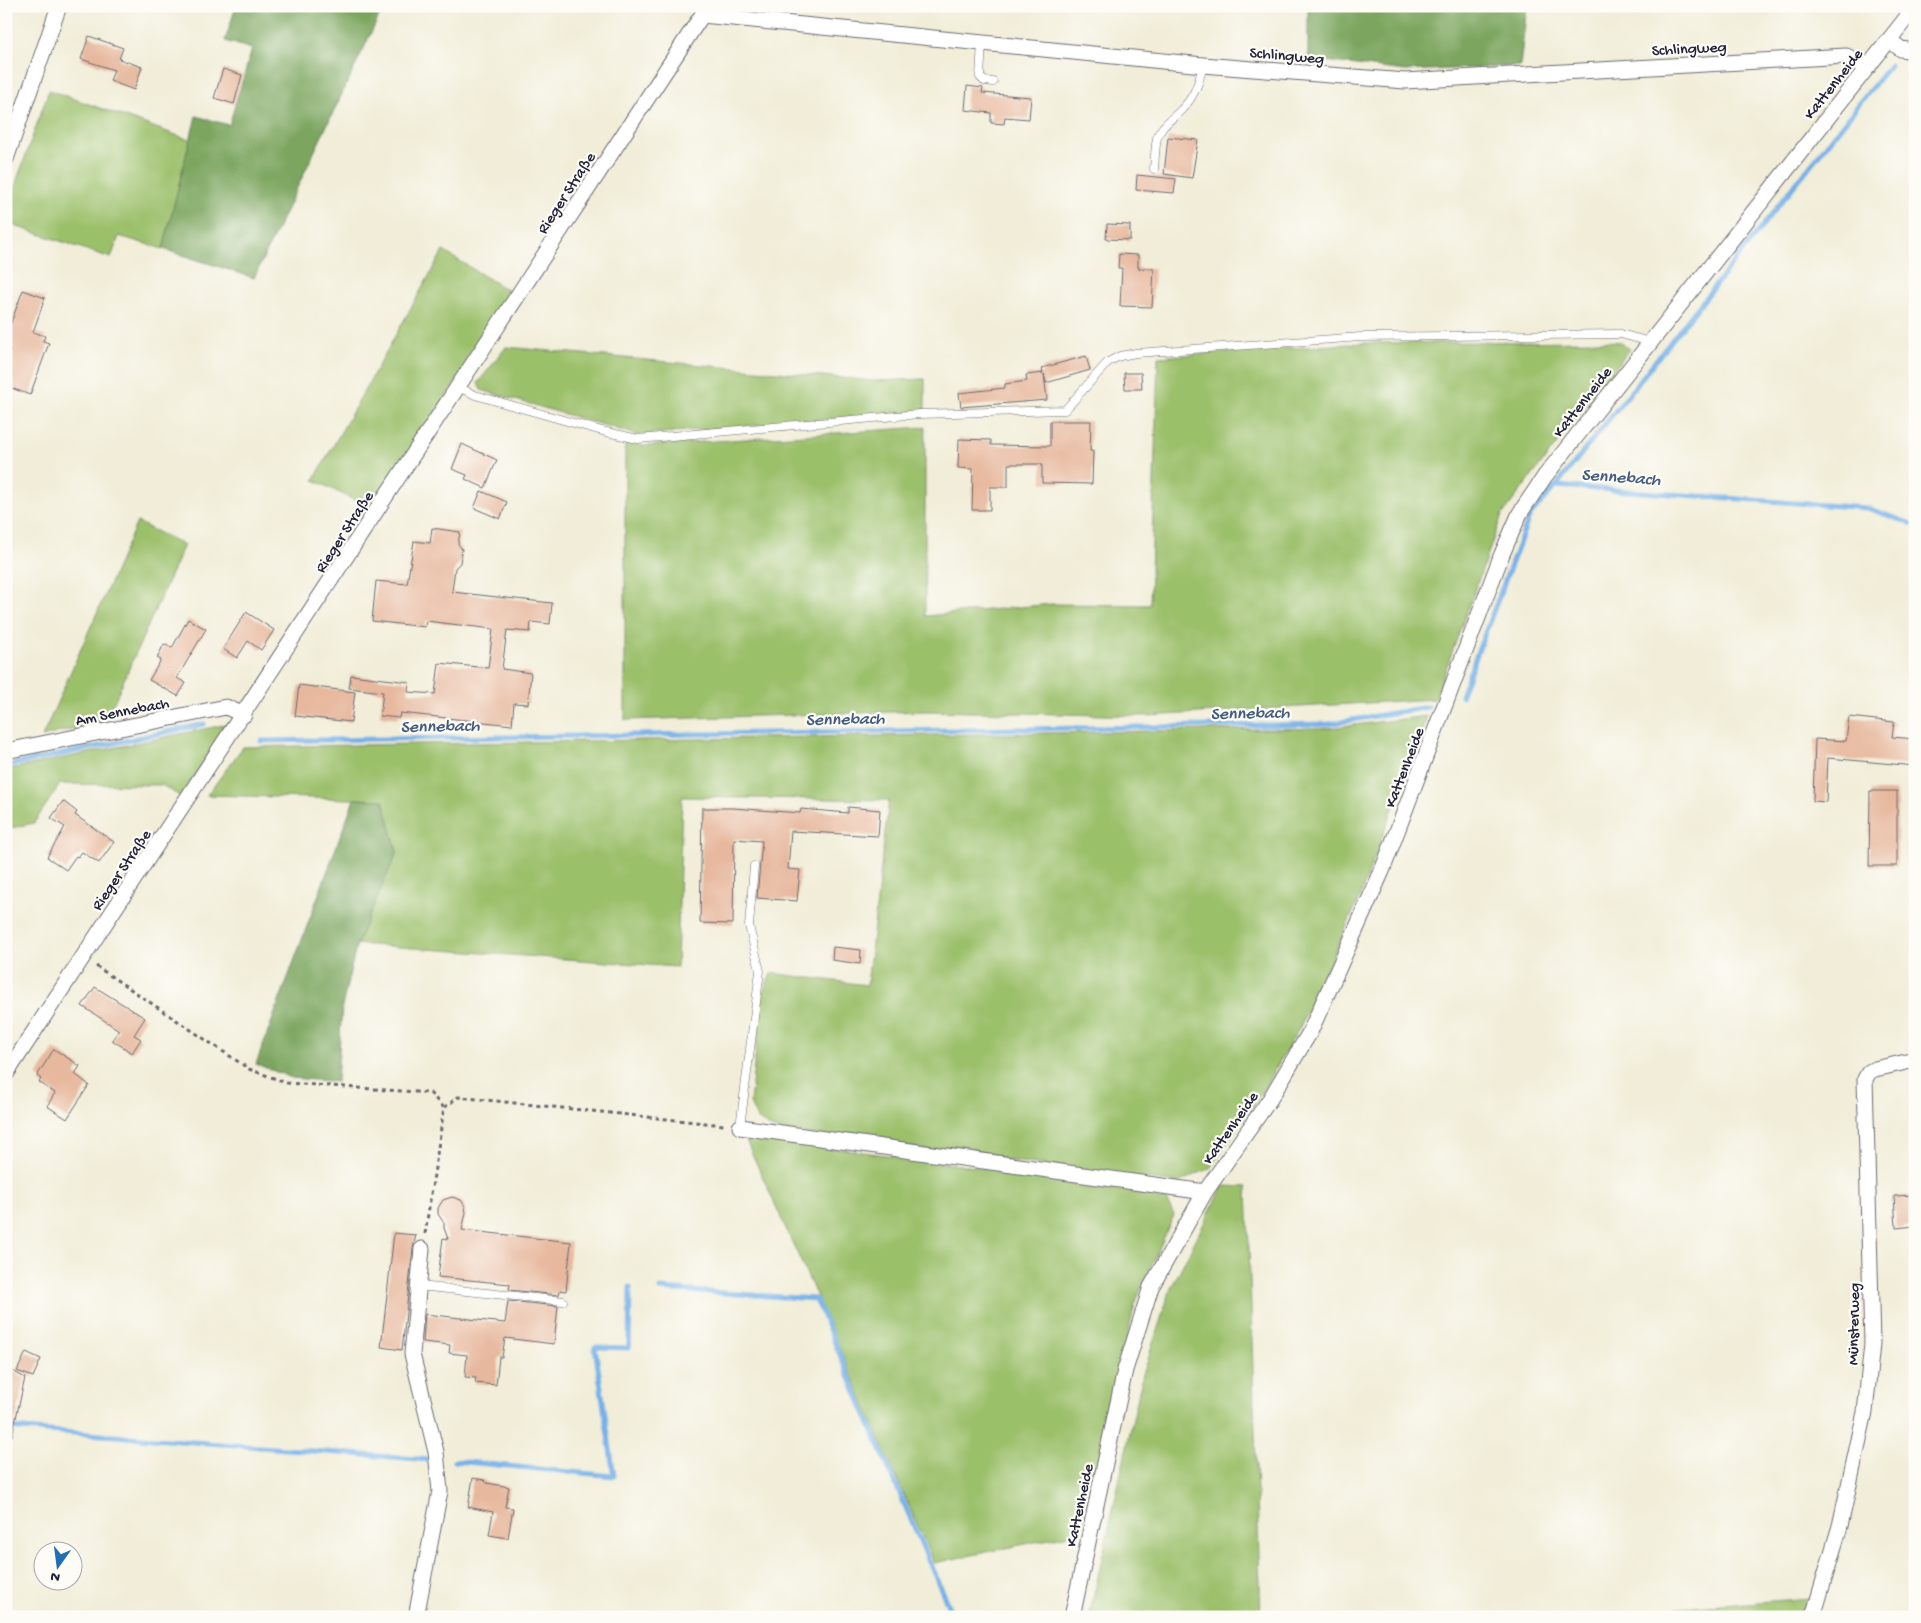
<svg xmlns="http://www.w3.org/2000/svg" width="1921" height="1623" font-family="'Gochi Hand',sans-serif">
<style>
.green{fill:#9bc06b;stroke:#5e7153}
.forest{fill:#7ca65f;stroke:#4f644d}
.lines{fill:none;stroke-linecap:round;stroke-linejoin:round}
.stream{stroke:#76b1e7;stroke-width:5}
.building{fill:#e7b89d}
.service-casing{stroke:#6a6972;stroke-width:9}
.minor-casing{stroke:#6a6972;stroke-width:17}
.path{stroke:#6a6972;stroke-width:3;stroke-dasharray:4 4;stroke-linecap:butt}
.service{stroke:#fff;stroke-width:8}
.minor{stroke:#fff;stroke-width:15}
.labels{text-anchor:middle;stroke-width:4.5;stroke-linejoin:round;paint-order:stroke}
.street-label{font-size:16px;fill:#22223b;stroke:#fdfcf7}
.water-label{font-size:18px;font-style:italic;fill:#445b80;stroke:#fdfcf7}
</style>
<rect width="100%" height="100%" fill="#fdfcf7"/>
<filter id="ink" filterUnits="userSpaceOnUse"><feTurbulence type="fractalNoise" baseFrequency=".02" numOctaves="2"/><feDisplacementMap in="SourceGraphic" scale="10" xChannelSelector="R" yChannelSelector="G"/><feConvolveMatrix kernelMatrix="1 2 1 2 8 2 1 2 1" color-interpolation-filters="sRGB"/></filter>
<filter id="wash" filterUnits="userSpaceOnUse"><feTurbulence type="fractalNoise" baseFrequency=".0096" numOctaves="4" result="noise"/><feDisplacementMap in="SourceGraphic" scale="20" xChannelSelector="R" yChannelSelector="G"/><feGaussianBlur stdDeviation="1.12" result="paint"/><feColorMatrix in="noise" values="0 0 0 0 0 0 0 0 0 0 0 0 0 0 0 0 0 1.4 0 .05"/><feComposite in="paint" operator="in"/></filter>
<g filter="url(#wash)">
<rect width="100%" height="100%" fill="#f1edd8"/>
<g class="green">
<path d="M49,90L190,140L163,249L119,236L111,258L6,223V211Z"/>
<path d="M443,251L514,294L372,509L314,480Z"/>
<path d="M1605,341L1620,342L1630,349L1502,515L1435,699L1148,716L925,711L625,720V441L642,446L925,427V616L1052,604L1150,605L1158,357L1364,343Z"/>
<path d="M506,347L875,381L925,379V411L638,435L481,390L478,383Z"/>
<path d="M137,522L184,545L106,720L42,737Z"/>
<path d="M1427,716L1360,897L1300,1027L1261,1093L1210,1168L1178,1183L773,1129L757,1119L750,1103L762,994L771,973L867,985L889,800L682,797L677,967L357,944L397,852L383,800L207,795L243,747L1329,728Z"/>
<path d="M228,724L181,797L162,785L60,784L34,823L6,829V770Z"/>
<path d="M744,1136L1162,1192L1174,1215L1135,1303L1083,1532L934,1563L818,1299Z"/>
<path d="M1223,1186L1247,1187L1261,1617H1089L1143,1374L1171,1288Z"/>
<path d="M1810,1598L1800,1617H1570Z"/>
</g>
<g class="forest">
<path d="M236,6H384L254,278L163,249L196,116L229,125L252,49L225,41Z"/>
<path d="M1308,6H1527L1520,66L1405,71L1308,59Z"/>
<path d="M354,799L383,800L397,852L357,944L350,972L342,1007L337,1082L292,1078L256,1064Z"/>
</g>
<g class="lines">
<g class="stream">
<path d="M1912,37L1915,33"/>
<path d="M1556,486L1890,65"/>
<path d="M1461,696L1530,515L1556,486L1867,508L1915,525"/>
<path d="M261,741L1329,724L1428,707"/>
<path d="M6,766L204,724"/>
<path d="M660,1289L816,1299L953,1617"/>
<path d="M9,1428L431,1460"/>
<path d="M455,1461L614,1476L595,1347L629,1348L630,1287"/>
</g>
</g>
<g id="blocks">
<g class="building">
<path d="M89,36L123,48L119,59L142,67L134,90L110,81L114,70L81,59Z"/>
<path d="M223,69L242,75L234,104L214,98Z"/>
<path d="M967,86L983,88L982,93L1031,97L1029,119L1005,117L1004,124L991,123V113L965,110Z"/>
<path d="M1168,137L1198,140L1192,178L1164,174Z"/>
<path d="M1137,175L1176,179L1174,193L1136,190Z"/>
<path d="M1107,224L1130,225V240L1106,239Z"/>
<path d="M1119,254L1138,255V268L1154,269L1152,307L1120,306L1122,268H1118Z"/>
<path d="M23,290L45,298L33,332L45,336L43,341L49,343L30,395L6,386V359L10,349L6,347V336Z"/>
<path d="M1086,356L1090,370L1046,383L1044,374L1047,400L961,407L959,393L1005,388V384L1027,381L1026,375L1043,373L1042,368Z"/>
<path d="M1124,373H1141L1142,389H1125Z"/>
<path d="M1050,421H1091L1090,451H1093L1092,484L1042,483V464H1008V487H990V510H972L973,469L958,468L959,439L991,440V445L1050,446Z"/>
<path d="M462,444L497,460L485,488L465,479L467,475L452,469Z"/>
<path d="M481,491L507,502L500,519L474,508Z"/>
<path d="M432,528L460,532L458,544L462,549L460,563L455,568L452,592L552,603L550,624L531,622L530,632L507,630L502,669L531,673L528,704L514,703L512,725L400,713L399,718L380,716L383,692L349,688L351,675L409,682L408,692L435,694L439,663L488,668L493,629L426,621L425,627L372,621L376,581L407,584L414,541L430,543Z"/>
<path d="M246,612L274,630L261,650L248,641L237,658L223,649Z"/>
<path d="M188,619L206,629L177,678L186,683L178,696L149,680L161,660L157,658L164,644L172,648Z"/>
<path d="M299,685L355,692L351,722L295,716Z"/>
<path d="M1849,717L1894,722L1892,737L1915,739V766L1828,758L1826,802L1813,801L1815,739L1846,741Z"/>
<path d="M1870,791H1897V866H1869Z"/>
<path d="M63,801L77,812L75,815L114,842L99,863L82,852L78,857L76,856L66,870L47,857L65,827L51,818Z"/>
<path d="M848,807L880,810L878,836L791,831L788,869L800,870L797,901L757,898L762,841L734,839L733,924L700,923L702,808H733L800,813L801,809L848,813Z"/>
<path d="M833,947L861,950L860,964L832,960Z"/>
<path d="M95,987L145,1018L134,1035L141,1039L132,1053L112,1040L119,1030L82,1006Z"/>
<path d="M54,1049L80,1066L75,1074L89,1085L67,1119L47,1106L55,1093L39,1082L41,1079L37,1076Z"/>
<path d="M1915,1195V1226L1896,1228L1894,1196Z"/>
<path d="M452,1197L461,1200L465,1206L466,1213L462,1230L571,1242L566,1291L560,1290L559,1295L509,1290L510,1284L438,1277L443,1238L448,1239L444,1228V1223L438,1214V1208L443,1200Z"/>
<path d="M394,1233L416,1235L413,1248L402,1350L381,1347Z"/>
<path d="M508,1301L558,1306L554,1344L505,1338L502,1357H499L496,1385L475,1383L476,1378L465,1377L467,1355L449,1353L450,1345L423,1342L425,1314L505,1323Z"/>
<path d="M26,1352L41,1359L33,1377L17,1371Z"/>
<path d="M6,1367L25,1378L12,1436L6,1435Z"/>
<path d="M473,1478L484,1480L487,1483L509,1487L505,1507L513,1508L508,1538L489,1535L493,1512L468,1507Z"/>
</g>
</g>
</g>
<g filter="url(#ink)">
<use href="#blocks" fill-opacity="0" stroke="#6a6972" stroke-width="1"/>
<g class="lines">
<g class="service-casing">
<g id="service">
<path d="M982,43L980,77L984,81L993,82"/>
<path d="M1154,169C1155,159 1155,148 1157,138C1160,126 1174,118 1182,109C1195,96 1199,82 1203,65"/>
<path d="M458,387L475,395L602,431L638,439L919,414L1065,410L1108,362L1120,356L1136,353L1361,337L1621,334L1650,342"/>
<path d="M740,1127L760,971L749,926L754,866"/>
<path d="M419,1286L563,1301"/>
</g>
</g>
<g class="minor-casing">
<g id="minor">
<path d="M702,15L1203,65L1405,81L1846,56L1869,66"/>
<path d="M1889,40L1901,49L1915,51"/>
<path d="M6,159L59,6"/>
<path d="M6,751L226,707L244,715"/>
<path d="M6,1074L708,6"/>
<path d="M740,1127L1205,1192"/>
<path d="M416,1617L440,1491L436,1452L412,1354L422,1249"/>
<path d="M1072,1617L1125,1370L1151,1287L1205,1192L1270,1099L1310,1032L1382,871L1502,554L1520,513L1545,476L1915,7"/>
<path d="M1811,1617L1815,1610L1840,1526L1865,1412L1872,1344L1865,1079L1869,1072L1875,1069L1915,1060"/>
</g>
</g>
<g class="path">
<path d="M96,966L249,1069L287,1083L430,1093L444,1108"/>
<path d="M425,1234L444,1108L458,1097L724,1125"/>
</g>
<use href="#service" class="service"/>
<use href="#minor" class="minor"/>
</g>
</g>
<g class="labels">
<g class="street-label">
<text transform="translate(1689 47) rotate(-3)" y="6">Schlingweg</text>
<text transform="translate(1287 54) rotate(5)" y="6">Schlingweg</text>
<text transform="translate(1832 83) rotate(-52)" y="6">Kattenheide</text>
<text transform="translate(565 192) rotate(-57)" y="6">Rieger Straße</text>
<text transform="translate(1581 401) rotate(-52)" y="6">Kattenheide</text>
<text transform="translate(343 531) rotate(-57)" y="6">Rieger Straße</text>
<text transform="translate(122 710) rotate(-11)" y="6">Am Sennebach</text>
<text transform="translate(1403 767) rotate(-69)" y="6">Kattenheide</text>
<text transform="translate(120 869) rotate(-56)" y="6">Rieger Straße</text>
<text transform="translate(1229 1127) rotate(-55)" y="6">Kattenheide</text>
<text transform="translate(1852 1324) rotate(-89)" y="6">Münsterweg</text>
<text transform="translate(1078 1505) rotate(-78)" y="6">Kattenheide</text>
</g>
<g class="water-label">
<text transform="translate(1621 476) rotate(4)" y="6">Sennebach</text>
<text transform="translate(1250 712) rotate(-1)" y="6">Sennebach</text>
<text transform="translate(845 718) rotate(-1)" y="6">Sennebach</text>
<text transform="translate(440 725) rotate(-1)" y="6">Sennebach</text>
</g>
</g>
<rect width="1921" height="1623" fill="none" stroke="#fdfcf7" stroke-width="25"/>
<g transform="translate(58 1566) rotate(194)"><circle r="24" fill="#fdfcf7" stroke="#a5a5ac"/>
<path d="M0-4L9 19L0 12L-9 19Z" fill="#1f6fb2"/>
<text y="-8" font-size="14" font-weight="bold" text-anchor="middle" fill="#22223b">N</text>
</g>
</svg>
